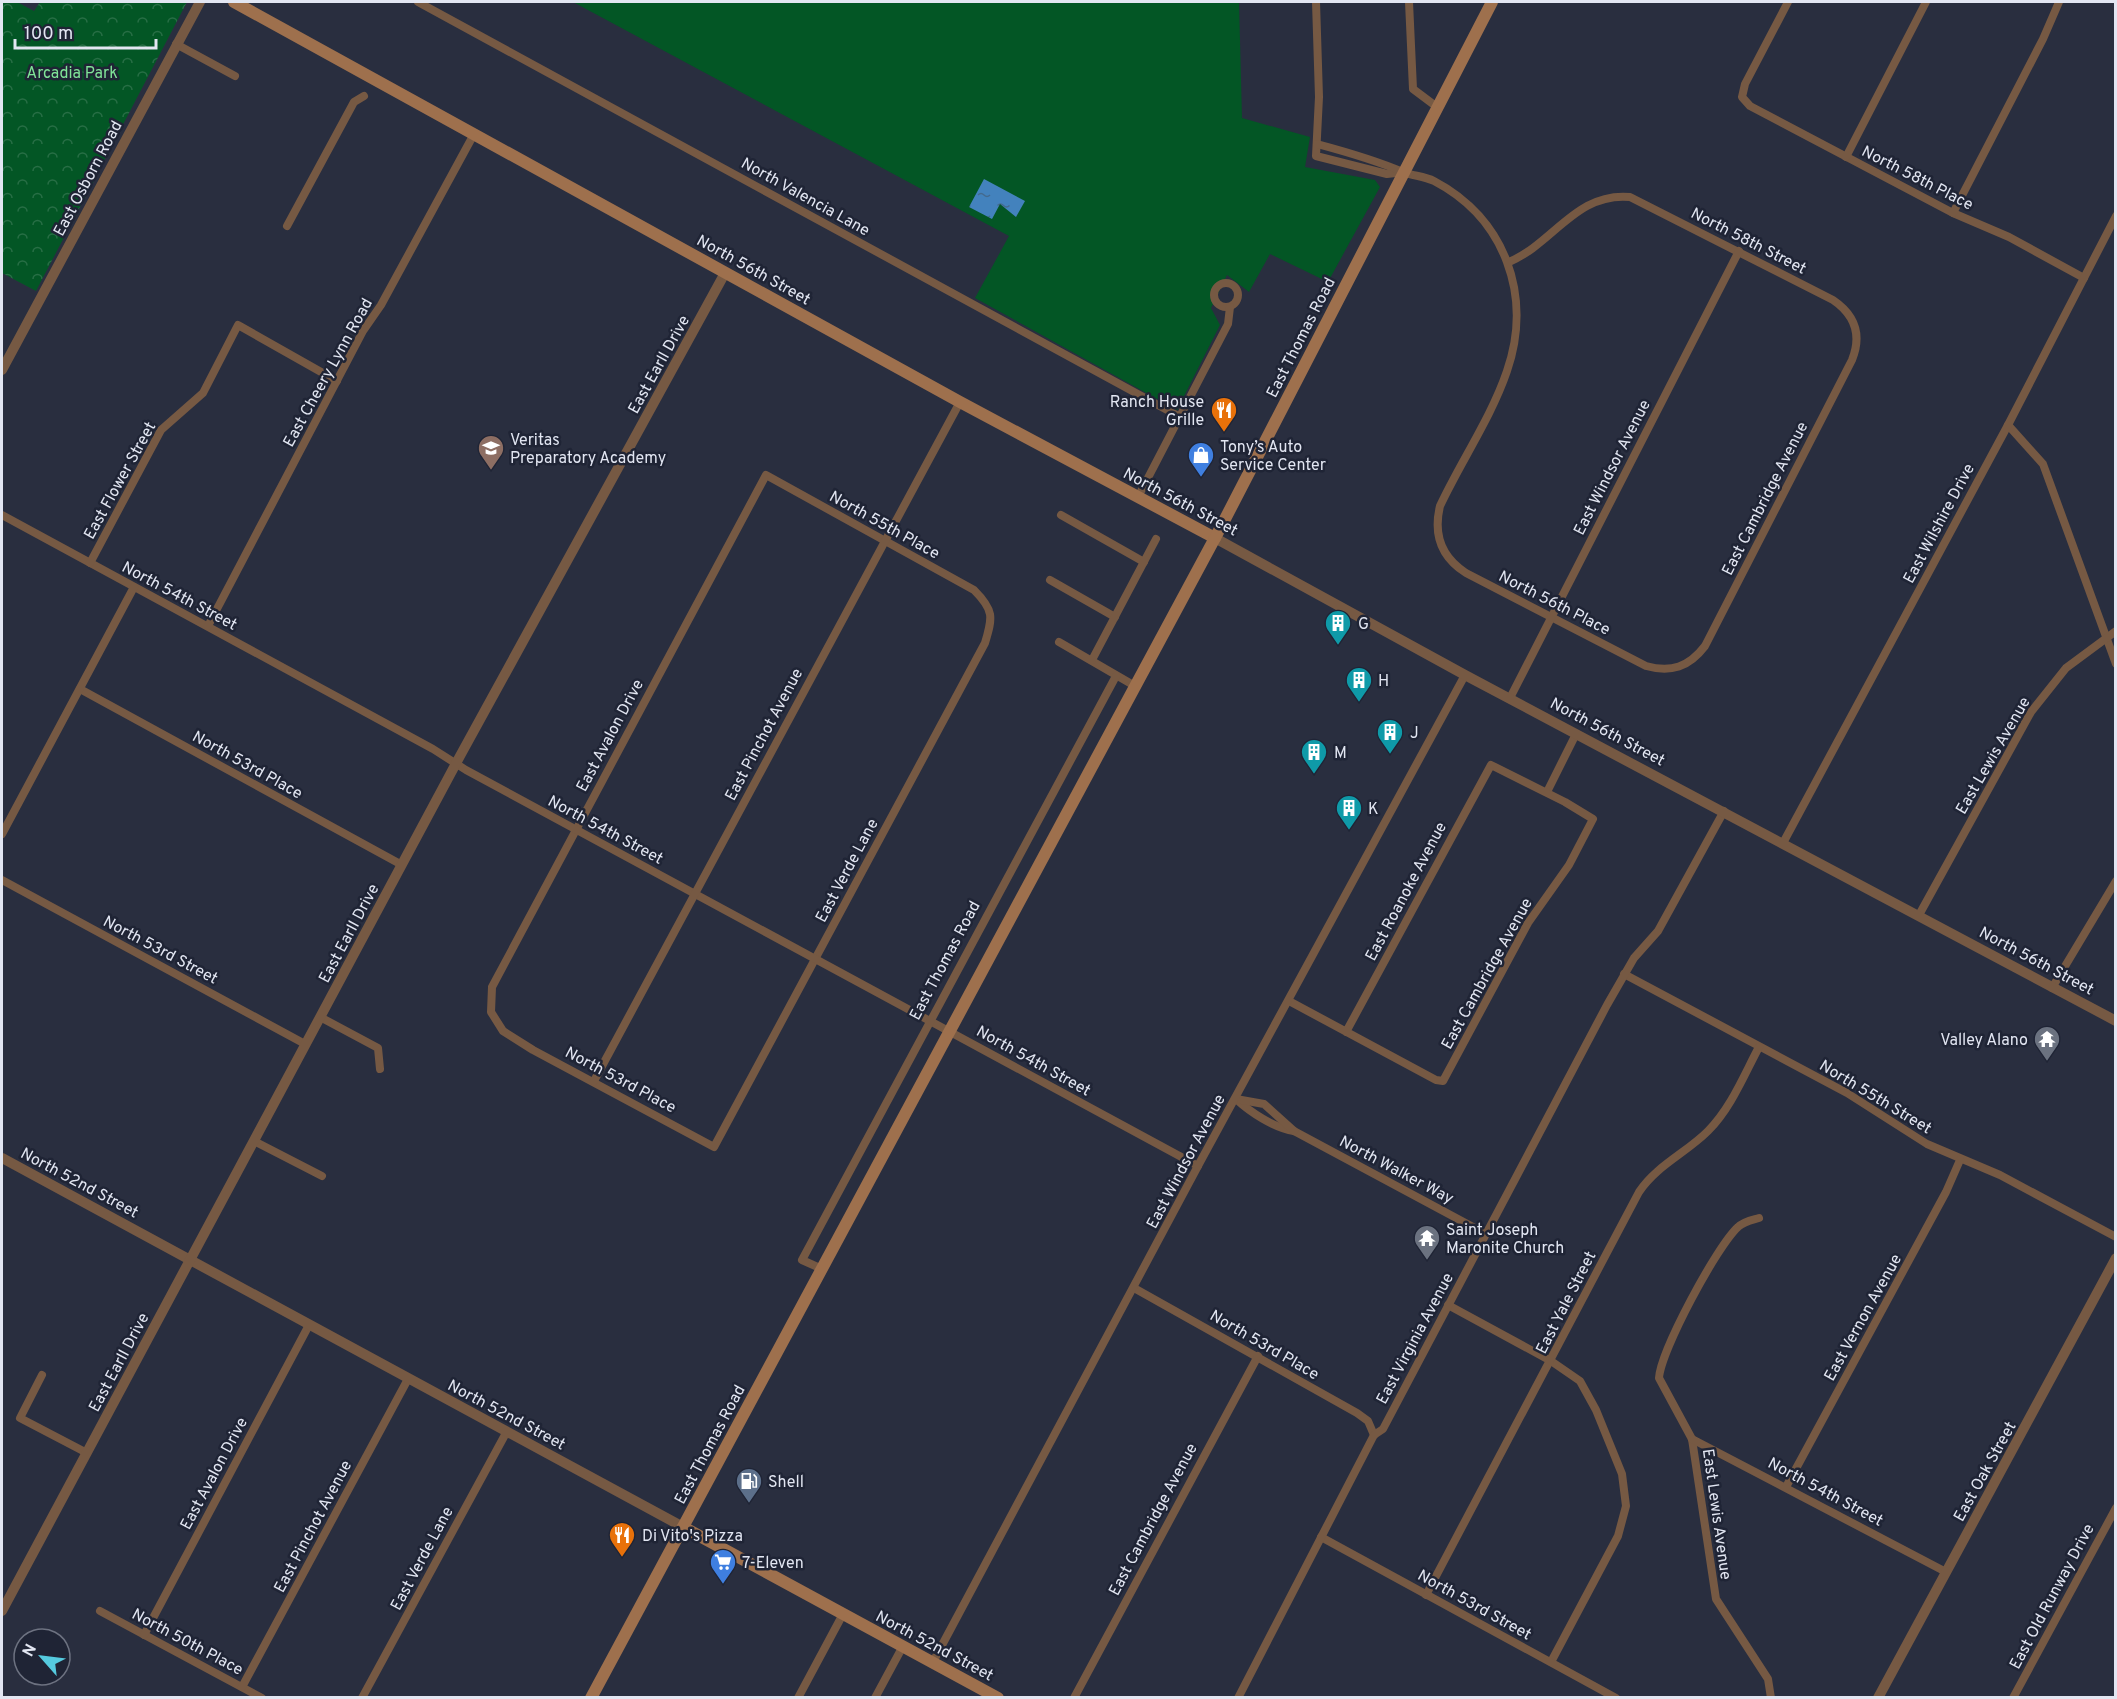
<svg xmlns="http://www.w3.org/2000/svg" width="2117" height="1699" font-family="Overpass,sans-serif">
<style>
.grass{fill:#035625}
.forest{fill:url(#forest-crowns)}
.water{fill:url(#water-ripples)}
.lines{fill:none;stroke-linecap:round;stroke-linejoin:round}
.minor{stroke:#765943;stroke-width:8}
.tertiary{stroke:#765943;stroke-width:10}
.secondary{stroke:#9e704d;stroke-width:12}
.labels{text-anchor:middle;stroke-width:5;stroke-linejoin:round;paint-order:stroke}
.park-label{font-size:16px;fill:#80e498;stroke:#1f2435}
.street-label{font-size:16px;fill:#e2e6f2;stroke:#1f2435}
.poi-label{font-size:16px;fill:#e2e6f2;stroke:#1f2435;text-anchor:start}
</style>
<defs>
<pattern id="forest-crowns" width="20" height="18" patternUnits="userSpaceOnUse" patternTransform="scale(1.5)"><rect width="20" height="18" fill="#035625"/><path d="M2 6a3 3 0 1 1 6 0M12 15a3 3 0 1 1 6 0" fill="none" stroke="#276e45"/></pattern>
<pattern id="water-ripples" width="26" height="14" patternUnits="userSpaceOnUse" patternTransform="scale(1.5)"><rect width="26" height="14" fill="#4382bd"/><path d="M2 4q2-2 4 0t4 0M15 11q2-2 4 0t4 0" fill="none" stroke="#436a8f"/></pattern>
</defs>
<rect width="100%" height="100%" fill="#292e3f"/>
<path class="grass" d="M573,2H1239L1242,118L1310,137L1305,167L1375,180L1380,187L1328,282L1270,254L1249,292L1227,275L1211,308L1220,325L1177,410L975,298L1009,236Z"/>
<path class="forest" d="M2,2H17L34,11L40,2H187L36,291L2,273Z"/>
<path class="water" d="M984,179L1025,201L1016,217L1000,204L992,219L969,207Z"/>
<g class="lines">
<g class="minor">
<path d="M418,2L1180,417"/>
<path d="M1316,2L1319,97L1316,156L1387,174L1404,172"/>
<path d="M1409,2L1413,89L1437,107"/>
<path d="M1788,2L1745,84L1742,97L1750,106L1953,213L2009,237L2084,278"/>
<path d="M176,44L235,76"/>
<path d="M1317,144C1347,152 1375,160 1403,172C1413,176 1424,176 1434,181C1505,218 1533,296 1507,371C1491,418 1461,461 1440,506C1433,535 1441,557 1466,573L1646,666C1671,673 1689,667 1705,646L1852,360C1862,335 1855,315 1833,300L1630,197C1576,192 1554,243 1509,262"/>
<path d="M1846,157L1926,2"/>
<path d="M1953,213L2043,39L2059,2"/>
<path d="M287,226L354,102L364,96"/>
<circle cx="1226" cy="295" r="12"/>
<path d="M2008,425L2043,464L2116,664"/>
<path d="M766,475L974,590C994,610 993,617 985,643L714,1147L533,1050L503,1031L491,1012L492,987Z"/>
<path d="M1138,497L1228,324L1230,307"/>
<path d="M2,515L433,749L466,770L1198,1166"/>
<path d="M1061,515L1144,562"/>
<path d="M90,563L161,430L203,393L238,325L337,381"/>
<path d="M1050,580L1115,617"/>
<path d="M208,626L363,331L381,305L474,134"/>
<path d="M1059,642L1135,686"/>
<path d="M1092,660L1156,539"/>
<path d="M80,689L402,865"/>
<path d="M1510,698L1739,251"/>
<path d="M1547,792L1576,734"/>
<path d="M2,834L134,587"/>
<path d="M1783,843L2008,425L2116,216"/>
<path d="M2,880L305,1044"/>
<path d="M1919,915L2031,712L2066,668L2116,631"/>
<path d="M1624,974L1847,1093L1927,1144L2000,1175L2116,1237"/>
<path d="M2052,988L2116,881"/>
<path d="M1289,1001L1436,1080L1443,1081L1528,923L1569,865L1593,819L1565,802L1491,765L1346,1032"/>
<path d="M320,1017L378,1048L380,1069"/>
<path d="M594,1081L960,402"/>
<path d="M1236,1099C1250,1112 1274,1128 1294,1131L1486,1234"/>
<path d="M1236,1099L1264,1104L1294,1131"/>
<path d="M254,1141L322,1176"/>
<path d="M1759,1218C1752,1220 1744,1221 1738,1227C1717,1246 1661,1350 1659,1378L1692,1439L1716,1599L1768,1679L1771,1698"/>
<path d="M822,1269L802,1260L1116,676"/>
<path d="M1134,1288L1357,1413L1368,1421L1374,1435"/>
<path d="M1448,1305L1551,1361L1580,1381L1596,1410L1622,1474L1626,1506L1618,1536L1551,1662"/>
<path d="M42,1375L20,1418L87,1453"/>
<path d="M1692,1439L1946,1572"/>
<path d="M1786,1487L1946,1192L1960,1160"/>
<path d="M1321,1537L1616,1698"/>
<path d="M1426,1595L1639,1192C1656,1166 1686,1153 1708,1131C1731,1108 1744,1075 1759,1047"/>
<path d="M100,1611L262,1698"/>
<path d="M144,1635L309,1325"/>
<path d="M933,1662L1199,1164L1465,675"/>
<path d="M242,1687L408,1379"/>
<path d="M362,1698L506,1433"/>
<path d="M798,1698L843,1614"/>
<path d="M875,1698L903,1646"/>
<path d="M1074,1698L1258,1356"/>
<path d="M1238,1698L1374,1435L1383,1429L1607,1005L1634,958L1658,931L1724,811"/>
<path d="M2013,1698L2116,1508"/>
</g>
<g class="tertiary">
<path d="M2,370L200,2"/>
<path d="M1215,538L1465,675L2116,1021"/>
<path d="M2,1158L683,1527"/>
<path d="M2,1611L460,756L725,273"/>
<path d="M1878,1698L2116,1258"/>
</g>
<g class="secondary">
<path d="M234,2L960,402L1215,538"/>
<path d="M683,1527L998,1698"/>
<path d="M591,1698L1223,523L1492,2"/>
</g>
</g>
<defs>
<g id="restaurant-pin" transform="scale(1.35)"><path d="M0 17L-7.5 6A9.5 9.5 0 1 1 7.5 6Z" fill="#e8710a" stroke="#1f2435"/><path d="M-5-6h1v4h1v-4h1v4h1v-4h1v5L-1.5 .5V6h-2V.5L-5-1ZM5-6V6H3V1.5H1.5Q1.5-4 5-6Z" fill="#fff"/></g>
<g id="school-pin" transform="scale(1.35)"><path d="M0 17L-7.5 6A9.5 9.5 0 1 1 7.5 6Z" fill="#8d6e63" stroke="#1f2435"/><path d="M0-5L7-2L0 1L-7-2ZM-4 1L0 2.5L4 1V4Q0 6-4 4Z" fill="#fff"/></g>
<g id="shop-pin" transform="scale(1.35)"><path d="M0 17L-7.5 6A9.5 9.5 0 1 1 7.5 6Z" fill="#3f7fe0" stroke="#1f2435"/><path d="M-5-2.5h2.3a2.7 3.5 0 0 1 5.4 0H5L5.5 6h-11ZM-1.5-2.5h3a1.5 2.3 0 0 0-3 0Z" fill="#fff"/></g>
<g id="building-pin" transform="scale(1.35)"><path d="M0 17L-7.5 6A9.5 9.5 0 1 1 7.5 6Z" fill="#0f9aa8" stroke="#1f2435"/><path d="M-4-6H4V6H1V3H-1V6H-4ZM-2.5-4.3h1.7v1.8h-1.7ZM.8-4.3h1.7v1.8H.8ZM-2.5-1h1.7V.8h-1.7ZM.8-1h1.7V.8H.8Z" fill="#fff"/></g>
<g id="temple-pin" transform="scale(1.35)"><path d="M0 17L-7.5 6A9.5 9.5 0 1 1 7.5 6Z" fill="#6b7280" stroke="#1f2435"/><path d="M0-6L5-2H3V0L6.5 2.5H4V6H1.5V3h-3V6H-4V2.5H-6.5L-3 0V-2H-5Z" fill="#fff"/></g>
<g id="fuel-pin" transform="scale(1.35)"><path d="M0 17L-7.5 6A9.5 9.5 0 1 1 7.5 6Z" fill="#5c6f8a" stroke="#1f2435"/><path d="M-5.5-6h7V0h2V4h1.3V-2.5L3-4.5l.8-.8L6-3V5H2.5V1h-1V6h-7ZM-4.2-4.7v3.2H.2V-4.7Z" fill="#fff"/></g>
<g id="supermarket-pin" transform="scale(1.35)"><path d="M0 17L-7.5 6A9.5 9.5 0 1 1 7.5 6Z" fill="#3f7fe0" stroke="#1f2435"/><path d="M-6-5.5h2.5l.6 2H6L4.5 2H-2.5L-4.4-4H-6ZM-1.5 3.2a1.3 1.3 0 1 0 .1 0ZM3 3.2a1.3 1.3 0 1 0 .1 0Z" fill="#fff"/></g>
</defs>
<g fill-rule="evenodd">
<use href="#restaurant-pin" x="1224" y="410"/>
<use href="#school-pin" x="491" y="448"/>
<use href="#shop-pin" x="1201" y="455"/>
<use href="#building-pin" x="1338" y="623"/>
<use href="#building-pin" x="1359" y="680"/>
<use href="#building-pin" x="1390" y="732"/>
<use href="#building-pin" x="1314" y="752"/>
<use href="#building-pin" x="1349" y="808"/>
<use href="#temple-pin" x="2047" y="1039"/>
<use href="#temple-pin" x="1427" y="1238"/>
<use href="#fuel-pin" x="749" y="1481"/>
<use href="#restaurant-pin" x="622" y="1535"/>
<use href="#supermarket-pin" x="723" y="1562"/>
</g>
<g class="labels">
<g class="park-label">
<text x="72" y="78">Arcadia Park</text>
</g>
<g class="street-label">
<text transform="translate(1918 177) rotate(27)" y="6">North 58th Place</text>
<text transform="translate(87 178) rotate(-62)" y="6">East Osborn Road</text>
<text transform="translate(806 196) rotate(29)" y="6">North Valencia Lane</text>
<text transform="translate(1749 240) rotate(27)" y="6">North 58th Street</text>
<text transform="translate(754 269) rotate(29)" y="6">North 56th Street</text>
<text transform="translate(1300 337) rotate(-63)" y="6">East Thomas Road</text>
<text transform="translate(658 364) rotate(-61)" y="6">East Earll Drive</text>
<text transform="translate(327 372) rotate(-61)" y="6">East Cheery Lynn Road</text>
<text transform="translate(1611 467) rotate(-63)" y="6">East Windsor Avenue</text>
<text transform="translate(119 480) rotate(-61)" y="6">East Flower Street</text>
<text transform="translate(1764 498) rotate(-63)" y="6">East Cambridge Avenue</text>
<text transform="translate(1181 501) rotate(28)" y="6">North 56th Street</text>
<text transform="translate(1938 523) rotate(-62)" y="6">East Wilshire Drive</text>
<text transform="translate(885 524) rotate(29)" y="6">North 55th Place</text>
<text transform="translate(180 595) rotate(28)" y="6">North 54th Street</text>
<text transform="translate(1555 602) rotate(27)" y="6">North 56th Place</text>
<text transform="translate(1608 731) rotate(28)" y="6">North 56th Street</text>
<text transform="translate(763 734) rotate(-62)" y="6">East Pinchot Avenue</text>
<text transform="translate(609 735) rotate(-62)" y="6">East Avalon Drive</text>
<text transform="translate(1992 755) rotate(-60)" y="6">East Lewis Avenue</text>
<text transform="translate(248 764) rotate(29)" y="6">North 53rd Place</text>
<text transform="translate(606 829) rotate(28)" y="6">North 54th Street</text>
<text transform="translate(846 870) rotate(-62)" y="6">East Verde Lane</text>
<text transform="translate(1405 891) rotate(-62)" y="6">East Roanoke Avenue</text>
<text transform="translate(348 933) rotate(-62)" y="6">East Earll Drive</text>
<text transform="translate(161 949) rotate(28)" y="6">North 53rd Street</text>
<text transform="translate(944 960) rotate(-62)" y="6">East Thomas Road</text>
<text transform="translate(2037 960) rotate(28)" y="6">North 56th Street</text>
<text transform="translate(1486 973) rotate(-61)" y="6">East Cambridge Avenue</text>
<text transform="translate(1034 1060) rotate(29)" y="6">North 54th Street</text>
<text transform="translate(621 1079) rotate(28)" y="6">North 53rd Place</text>
<text transform="translate(1876 1096) rotate(31)" y="6">North 55th Street</text>
<text transform="translate(1185 1161) rotate(-62)" y="6">East Windsor Avenue</text>
<text transform="translate(1397 1169) rotate(28)" y="6">North Walker Way</text>
<text transform="translate(80 1182) rotate(28)" y="6">North 52nd Street</text>
<text transform="translate(1565 1302) rotate(-63)" y="6">East Yale Street</text>
<text transform="translate(1862 1317) rotate(-61)" y="6">East Vernon Avenue</text>
<text transform="translate(1414 1338) rotate(-62)" y="6">East Virginia Avenue</text>
<text transform="translate(1265 1344) rotate(30)" y="6">North 53rd Place</text>
<text transform="translate(118 1362) rotate(-62)" y="6">East Earll Drive</text>
<text transform="translate(507 1414) rotate(28)" y="6">North 52nd Street</text>
<text transform="translate(709 1444) rotate(-62)" y="6">East Thomas Road</text>
<text transform="translate(1984 1471) rotate(-61)" y="6">East Oak Street</text>
<text transform="translate(213 1473) rotate(-62)" y="6">East Avalon Drive</text>
<text transform="translate(1826 1491) rotate(28)" y="6">North 54th Street</text>
<text transform="translate(1718 1514) rotate(82)" y="6">East Lewis Avenue</text>
<text transform="translate(1152 1519) rotate(-62)" y="6">East Cambridge Avenue</text>
<text transform="translate(312 1526) rotate(-62)" y="6">East Pinchot Avenue</text>
<text transform="translate(421 1558) rotate(-62)" y="6">East Verde Lane</text>
<text transform="translate(2051 1596) rotate(-62)" y="6">East Old Runway Drive</text>
<text transform="translate(1475 1604) rotate(29)" y="6">North 53rd Street</text>
<text transform="translate(188 1641) rotate(28)" y="6">North 50th Place</text>
<text transform="translate(935 1645) rotate(28)" y="6">North 52nd Street</text>
</g>
<g class="poi-label">
<text x="1204" y="407" text-anchor="end">Ranch House<tspan x="1204" dy="18">Grille</tspan></text>
<text x="510" y="445">Veritas<tspan x="510" dy="18">Preparatory Academy</tspan></text>
<text x="1220" y="452">Tony’s Auto<tspan x="1220" dy="18">Service Center</tspan></text>
<text x="1358" y="629">G</text>
<text x="1378" y="686">H</text>
<text x="1410" y="738">J</text>
<text x="1334" y="758">M</text>
<text x="1368" y="814">K</text>
<text x="2028" y="1045" text-anchor="end">Valley Alano</text>
<text x="1446" y="1235">Saint Joseph<tspan x="1446" dy="18">Maronite Church</tspan></text>
<text x="768" y="1487">Shell</text>
<text x="642" y="1541">Di Vito's Pizza</text>
<text x="742" y="1568">7-Eleven</text>
</g>
</g>
<rect width="2117" height="1699" fill="none" stroke="#e2e6f2" stroke-width="6"/>
<g transform="translate(42 1657) rotate(298)"><circle r="28" fill="#1f2435" stroke="#6d7281" stroke-width="1.5"/>
<path d="M0-4.5L10 22L0 15L-10 22Z" fill="#55cadf"/>
<text y="-9" font-size="16" font-weight="bold" text-anchor="middle" fill="#e2e6f2">N</text>
</g>
<path d="M15 39v9h141v-9" fill="none" stroke="#e2e6f2" stroke-width="3"/>
<text x="24" y="39" font-size="18" fill="#e2e6f2" stroke="#1f2435" stroke-width="4.5" paint-order="stroke">100 m</text>
</svg>
